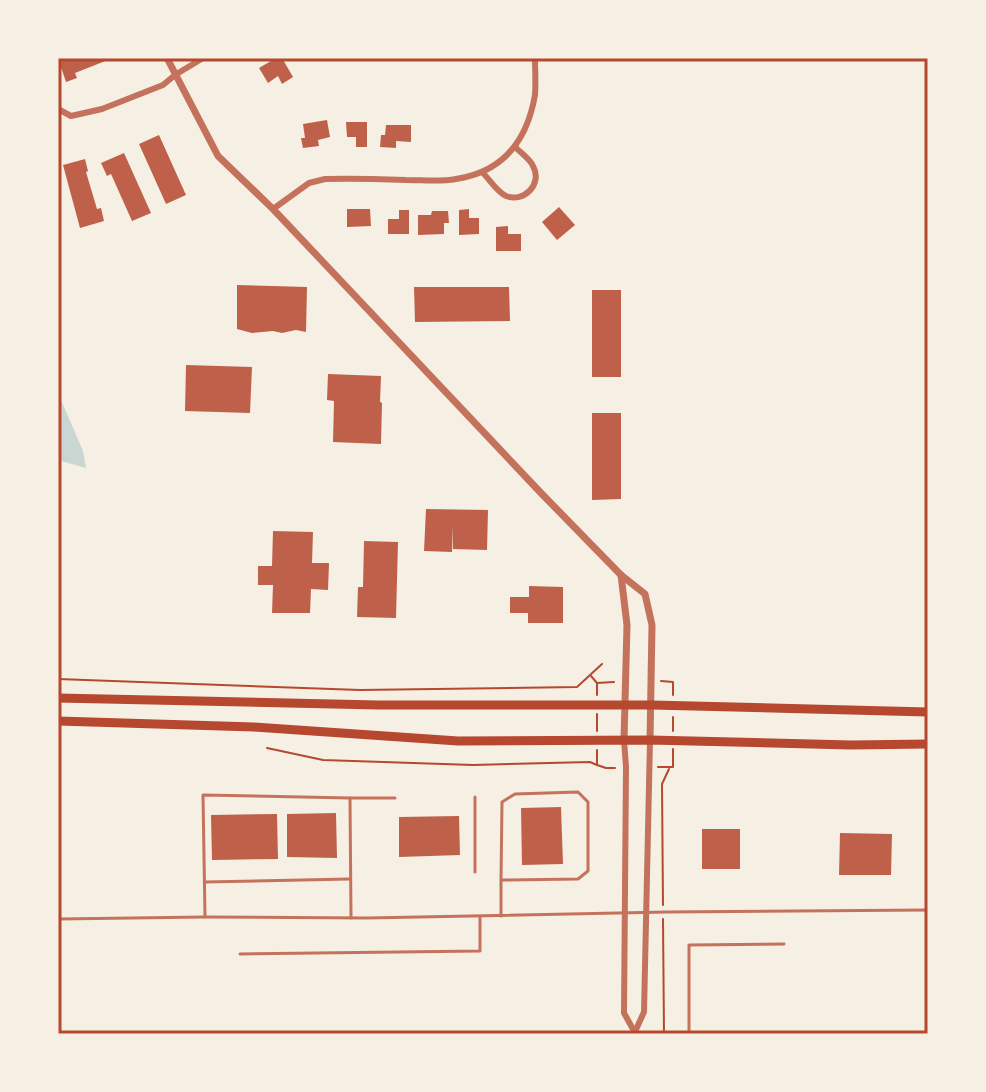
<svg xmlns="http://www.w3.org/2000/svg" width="986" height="1092" font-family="Poppins,sans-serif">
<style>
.water{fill:#c9d6d2}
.building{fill:#bf614a}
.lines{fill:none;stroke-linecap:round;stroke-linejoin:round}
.path{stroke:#b5482f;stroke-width:2}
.service{stroke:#c5725c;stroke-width:3}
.minor{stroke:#c5725c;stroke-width:6}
.tertiary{stroke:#c5725c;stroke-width:7}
.primary{stroke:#b5482f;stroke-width:9}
.neatline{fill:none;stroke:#b5482f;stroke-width:3}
</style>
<rect width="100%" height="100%" fill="#f6efe4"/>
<path class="water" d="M58,393L83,451L86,468L58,460Z"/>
<g class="building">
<path d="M58,58H113L75,73L77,78L66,82Z"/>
<path d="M269,58H282L293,77L282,84L278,76L268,83L259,68L271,61Z"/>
<path d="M327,120L330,137L318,140L319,146L303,148L301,138H305L303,124Z"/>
<path d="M346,122H367V147H356V137H347Z"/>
<path d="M386,125H411V142L396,141V148L380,147L381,135H385Z"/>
<path d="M159,135L186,195L166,204L139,144Z"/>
<path d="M124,153L151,213L132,221L111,174L107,176L101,163Z"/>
<path d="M85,159L88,171L86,172L97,209L101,208L104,221L80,228L63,165Z"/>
<path d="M559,207L575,225L557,240L542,222Z"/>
<path d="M347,209H370L371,226L347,227Z"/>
<path d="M469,209V218H479V234L459,235V210Z"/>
<path d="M399,210H409V234H388V219H399Z"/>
<path d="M432,211H448L449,223H444V234L418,235V215H431Z"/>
<path d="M508,226V234H521V251H496V227Z"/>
<path d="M237,285L307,287L306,332L296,330L282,333L273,331L252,333L237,329Z"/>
<path d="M414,287H509L510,321L415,322Z"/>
<rect x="592" y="290" width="29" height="87"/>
<path d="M186,365L252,367L250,413L185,411Z"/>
<path d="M328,374L381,376L380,402L382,403L381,444L333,442L334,401L327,400Z"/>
<path d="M592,413H621V499L592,500Z"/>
<path d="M426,509L488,510L487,550L453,549V526L452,552L424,551Z"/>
<path d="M273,531L313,532L312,563H329L328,590L311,589L310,613H272L273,585H258V566H272Z"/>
<path d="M364,541L398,542L396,618L357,617L358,587H363Z"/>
<path d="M529,586L563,587V623H528V613H510V597H529Z"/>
<path d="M561,807L563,864L522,865L521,808Z"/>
<path d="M336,813L337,858L287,857V814Z"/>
<path d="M277,814L278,859L212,860L211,815Z"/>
<path d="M459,816L460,855L399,857V817Z"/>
<rect x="702" y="829" width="38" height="40"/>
<path d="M840,833L892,834L891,875H839Z"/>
</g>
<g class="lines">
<g class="path">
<path d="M591,676L597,683V695"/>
<path d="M58,679L360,690L577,687L602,664"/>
<path d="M661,681L673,682V695"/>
<path d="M597,683L614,682"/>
<path d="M597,714V731"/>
<path d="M673,717V731"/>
<path d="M267,748L323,760L473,765L590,762L597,765"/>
<path d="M597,750V765L606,768H615"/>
<path d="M658,767H673V749"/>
<path d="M663,905L662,784L669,769"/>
<path d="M663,919L664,1034"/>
</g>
<g class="service">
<path d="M350,798H395"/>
<path d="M475,872V797"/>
<path d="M205,882L349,879"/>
<path d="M501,916V880L578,879L588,871V802L578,792L515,794L502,802L501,880"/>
<path d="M205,917L203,795L350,798L351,918"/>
<path d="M58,919L205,917L367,918L667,912L928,910"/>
<path d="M240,954L480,951V918"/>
<path d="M689,1034V945L784,944"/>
</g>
<g class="minor">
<path d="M58,109L71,116L102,109L163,85L175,75L203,58"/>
<path d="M483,173C490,180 497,192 506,196C524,203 543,184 533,166C530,159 521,153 515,147"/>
<path d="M273,209L309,183L325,179C352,178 379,179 406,180C423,180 440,182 456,179C503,172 527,141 535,95C536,83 535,70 535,58"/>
<path d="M624,740L626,767L624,1013L634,1031"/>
<path d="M634,1034L644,1012L650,740"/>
</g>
<g class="tertiary">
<path d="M167,58L218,156L273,209L541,493L621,575L645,594L652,625L650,740"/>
<path d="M621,575L627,625L624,740"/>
</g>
<g class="primary">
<path d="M58,698L378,705H652L928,712"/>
<path d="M58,721L254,727L458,741L650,740L851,745L928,744"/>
</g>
</g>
<rect width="986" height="1092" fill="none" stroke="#f6efe4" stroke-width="120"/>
<rect x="60" y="60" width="866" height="972" class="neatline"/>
</svg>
